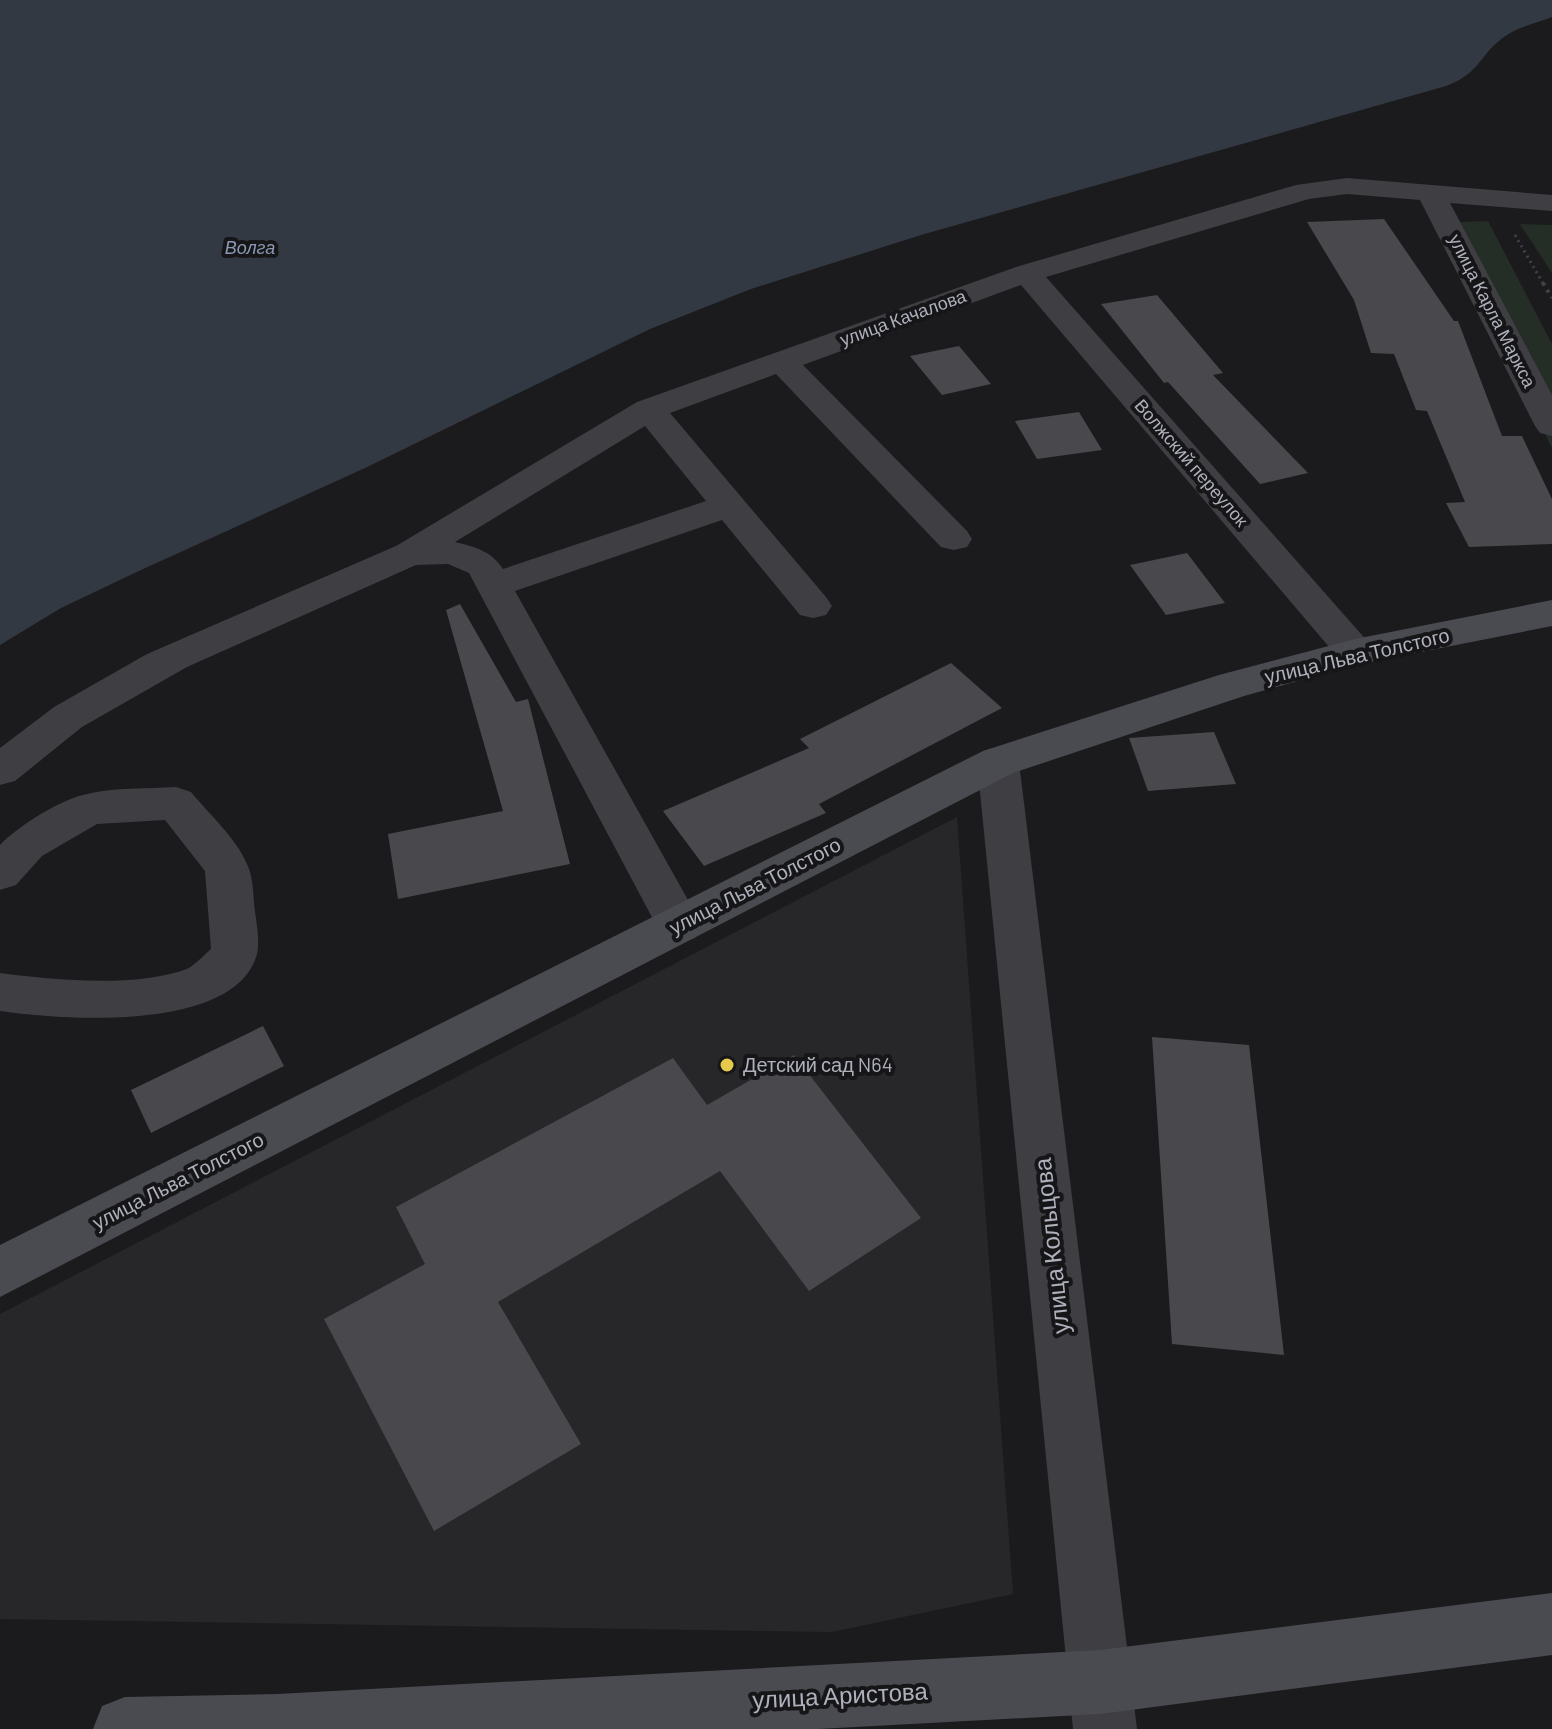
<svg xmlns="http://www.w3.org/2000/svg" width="1552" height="1729" font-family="Barlow,sans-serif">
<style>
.built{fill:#27272a}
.green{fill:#252d27}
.water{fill:#333942}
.building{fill:#48484d}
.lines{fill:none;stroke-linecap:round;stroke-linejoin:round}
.path-far1{stroke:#424348;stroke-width:3;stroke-dasharray:2 4;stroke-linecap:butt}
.path{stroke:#424348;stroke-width:4;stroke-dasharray:3 5;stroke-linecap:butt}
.street{fill:#3e3e43;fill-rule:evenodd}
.secondary{fill:#4a4b51;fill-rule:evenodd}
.poi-dot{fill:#e5c94a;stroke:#161618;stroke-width:3}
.labels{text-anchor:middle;stroke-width:8;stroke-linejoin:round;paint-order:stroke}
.far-water-label{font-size:18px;font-style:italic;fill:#8999b3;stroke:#161618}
.far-street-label{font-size:18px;fill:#aeb0bb;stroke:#161618}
.street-label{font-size:20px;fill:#aeb0bb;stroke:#161618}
.poi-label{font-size:20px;fill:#aeb0bb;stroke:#161618;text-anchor:start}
.near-street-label{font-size:24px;fill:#aeb0bb;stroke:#161618}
</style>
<rect width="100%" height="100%" fill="#1b1b1d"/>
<path class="built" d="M957,817L1013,1594L832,1632L0,1619V1314Z"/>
<g class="green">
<path d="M1488,221L1552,344V448L1437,223Z"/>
<path d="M1520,224L1552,225V273Z"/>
</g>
<path class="water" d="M0,0H1552V17C1537,23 1517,27 1504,37C1478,56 1481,73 1446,86L921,235L751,289L650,329L365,468L141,570L61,608L0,645Z"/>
<g class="building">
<path d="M1384,219L1454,321H1458L1502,436H1522L1552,499V544L1469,547L1446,503L1465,502L1427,411L1416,410L1394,354L1371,353L1354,300L1307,222Z"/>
<path d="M1157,295L1223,373L1213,375L1308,473L1260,484L1168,382L1164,383L1101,304Z"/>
<path d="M959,346L991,384L942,395L910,356Z"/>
<path d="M1079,412L1102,450L1037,459L1015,421Z"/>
<path d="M1187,553L1225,603L1166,615L1130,565Z"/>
<path d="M460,604L516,702L528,699L570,864L398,899L388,834L503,811L446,610Z"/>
<path d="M951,663L1002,708L819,804L826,813L704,866L663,811L809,748L800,739Z"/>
<path d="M1214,732L1236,784L1148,791L1129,738Z"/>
<path d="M263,1026L284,1066L151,1133L131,1090Z"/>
<path d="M1152,1037L1249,1045L1284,1355L1172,1344Z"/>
<path d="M794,1055L921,1218L809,1291L720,1171L498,1302L581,1444L434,1531L324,1319L425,1264L396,1207L673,1058L707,1105Z"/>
</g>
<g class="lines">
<path class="path-far1" d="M1515,235L1544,285"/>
<path class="path" d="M1543,283L1552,298"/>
<g class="street">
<path d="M1347,178L1552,195V211L1450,203L1552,395V436L1540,433L1535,426L1420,200L1347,194L1309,199L1046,277L1369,643L1374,652L1369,661L1355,665L1341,661L1021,285L803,365L967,531L972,539L967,547L954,550L941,547L776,374L670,413L826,597L832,606L826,615L813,618L800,615L722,520L515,591L702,925L695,938L679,943L663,938L469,573L448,564L416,565L187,667L82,727L15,781L0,785V748L54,707L147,654L396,546L637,402L1016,267L1296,185ZM645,426L706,501L503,569C492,551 475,547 455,542Z"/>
<path d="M998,747L1013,751L1019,762L1137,1729H1073L977,762L983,751Z"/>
<path d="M176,787L191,792C209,814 236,838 247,864C254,878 253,897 255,912C257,926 261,947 255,960C227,1032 61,1020 0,1011V973C53,980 135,988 187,969C195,965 204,955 211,949L205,871L165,820L97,824L42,856L16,885L0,890V845C18,826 61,799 87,794C115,787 147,789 176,787Z"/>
</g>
<g class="secondary">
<path d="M1552,600V626L1355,665L1244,696L1013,773L0,1297V1245L983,751L1219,675L1355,639Z"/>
<path d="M1552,1593V1655L1100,1714L818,1729H93L102,1706L125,1697L277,1694L1100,1650Z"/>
</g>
</g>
<circle class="poi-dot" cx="727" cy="1065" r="8"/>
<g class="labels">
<g class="far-water-label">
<text x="250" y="254">Волга</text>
</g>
<g class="far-street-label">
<text transform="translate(1492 311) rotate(63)" y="6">улица Карла Маркса</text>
<text transform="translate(903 318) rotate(-20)" y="6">улица Качалова</text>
<text transform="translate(1191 463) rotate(49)" y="6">Волжский переулок</text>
</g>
<g class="street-label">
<text transform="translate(1357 656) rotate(-13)" y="7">улица Льва Толстого</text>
<text transform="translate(755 886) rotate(-27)" y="7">улица Льва Толстого</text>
<text transform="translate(178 1181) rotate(-27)" y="7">улица Льва Толстого</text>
</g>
<g class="poi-label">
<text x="743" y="1072">Детский сад N64</text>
</g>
<g class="near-street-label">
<text transform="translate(1052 1246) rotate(-96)" y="8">улица Кольцова</text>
<text transform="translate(840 1696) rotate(-3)" y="8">улица Аристова</text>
</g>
</g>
</svg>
